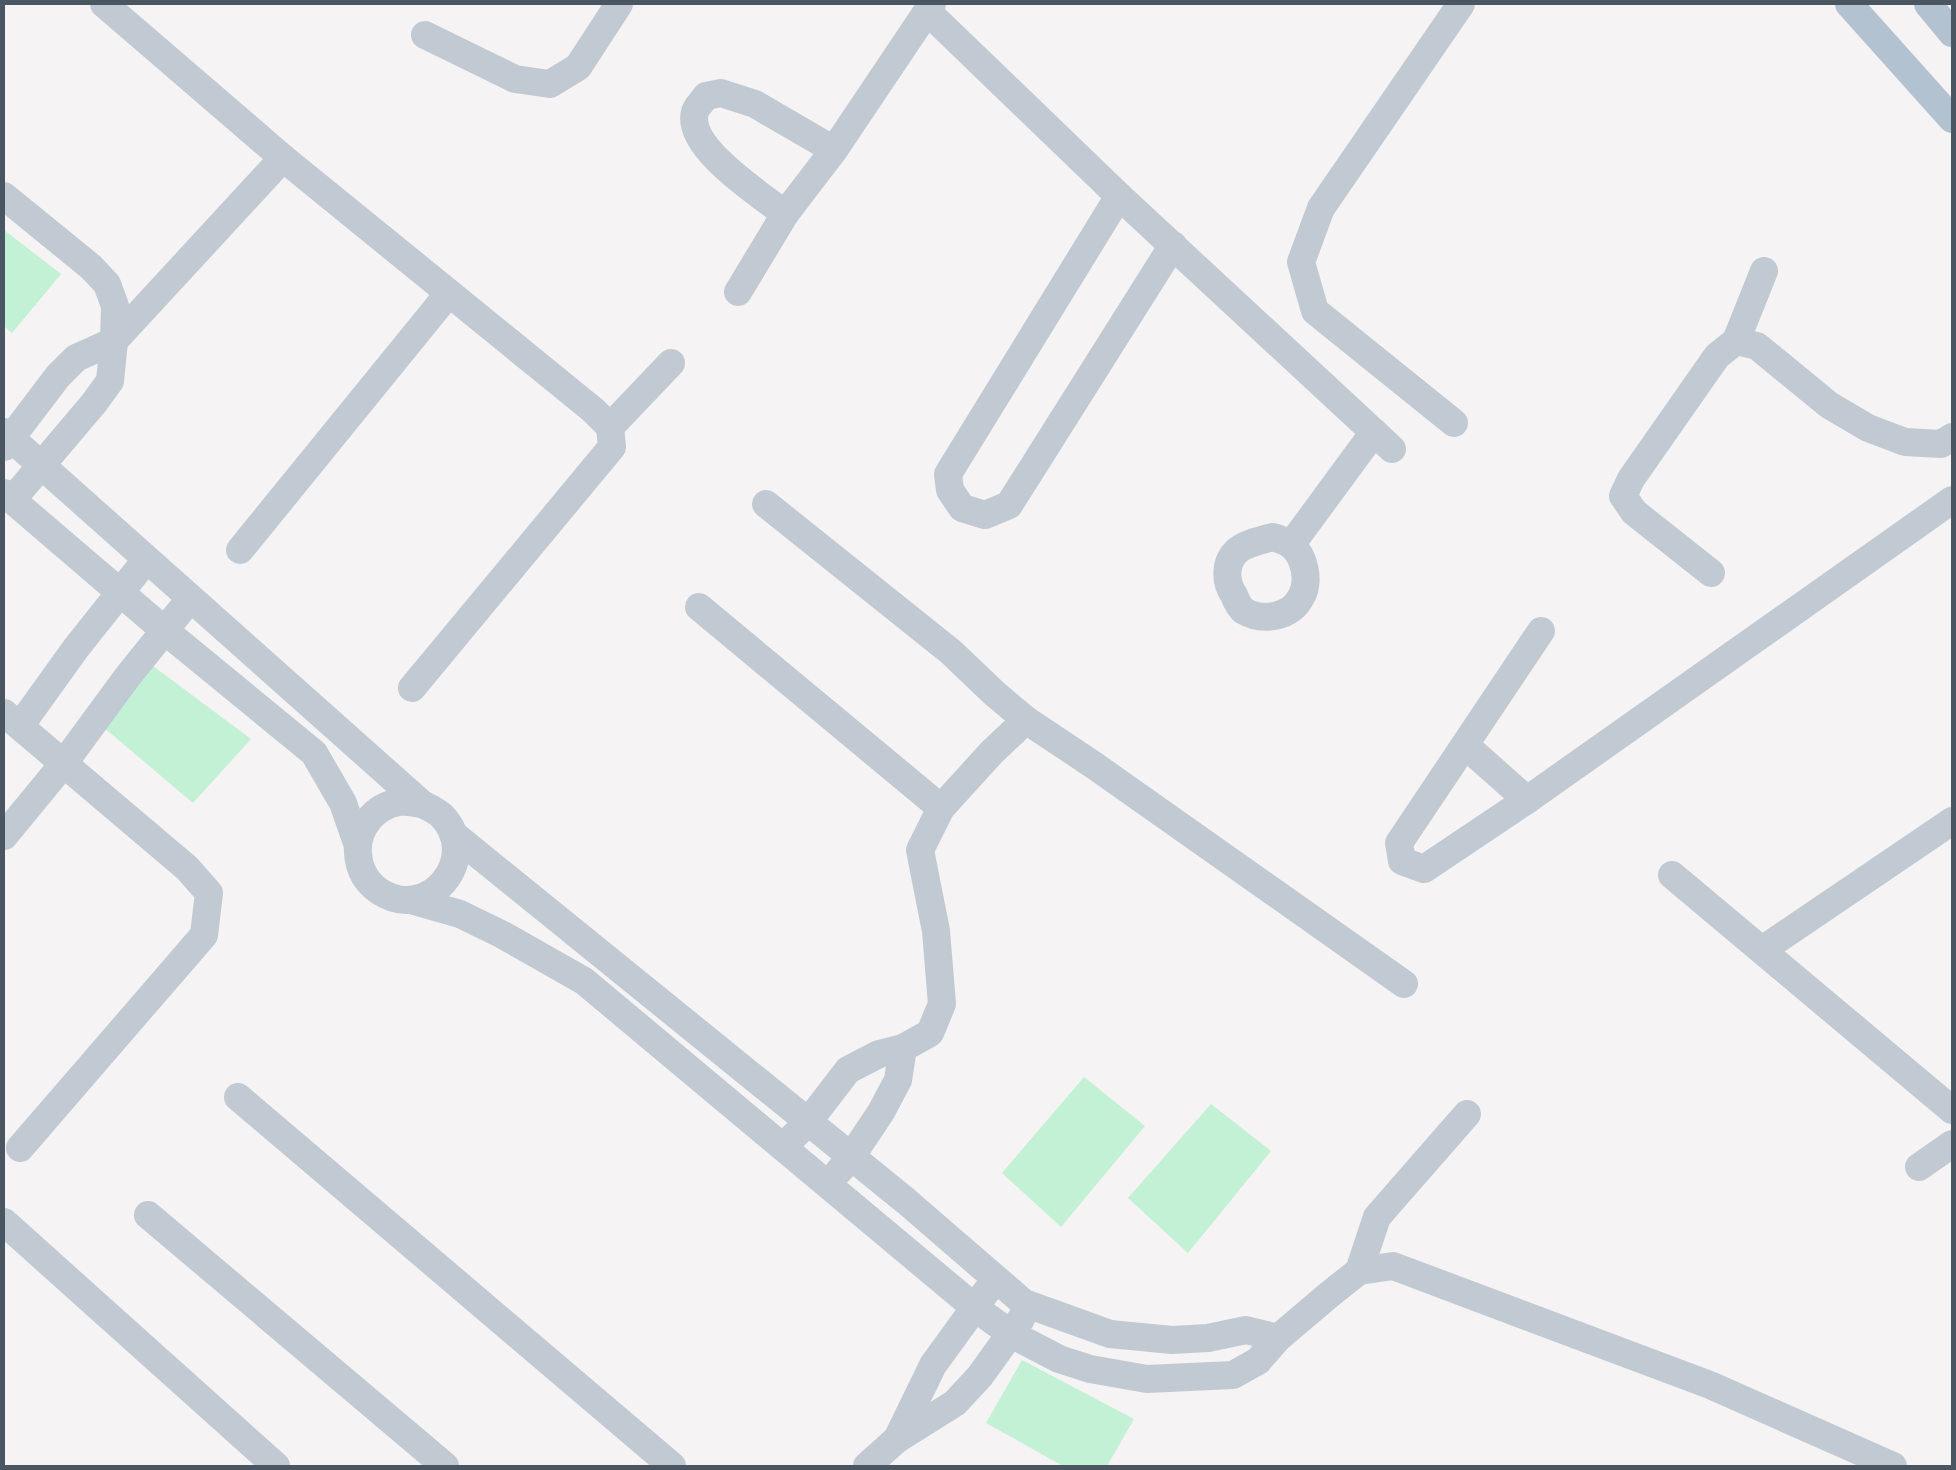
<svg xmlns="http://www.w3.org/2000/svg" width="1956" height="1470" font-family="'Nunito Sans',sans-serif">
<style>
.green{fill:#c3f1d5}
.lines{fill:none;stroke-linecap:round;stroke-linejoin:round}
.minor{stroke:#c1cad2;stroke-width:28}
.major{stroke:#b3c2d1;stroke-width:28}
</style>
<rect width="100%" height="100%" fill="#f5f3f3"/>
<g class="green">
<path d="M4,230L61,274L12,333L4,326Z"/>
<path d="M153,666L251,739L193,803L102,726Z"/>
<path d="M1084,1077L1145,1126L1061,1227L1002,1173Z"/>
<path d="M1211,1104L1271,1151L1188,1253L1128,1198Z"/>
<path d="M1022,1360L1134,1419L1107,1466H1063L986,1423Z"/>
</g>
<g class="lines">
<g class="minor">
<path d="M104,4L283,158L593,410L610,427L612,447L412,688"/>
<path d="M928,12L1119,196L1392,449"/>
<path d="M425,35L515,79L550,84L578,67L619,4"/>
<path d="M4,196L91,267L107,284L115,306L114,341"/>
<path d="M1119,196L948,474L950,490L962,508L985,515L1009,505L1173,245"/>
<path d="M785,214C761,195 685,147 695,112C696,107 703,101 706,96L721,93L755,104L834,150"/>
<path d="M738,292L785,214L834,150L932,4"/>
<path d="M114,341L283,158"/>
<path d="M1736,341L1764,271"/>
<path d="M1454,423L1315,311L1301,262L1321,208L1461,4"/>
<path d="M610,427L671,363"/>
<path d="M4,432L422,804C428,807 437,811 442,816C482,858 428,924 379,891C366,882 359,869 358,853C356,828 375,806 399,802C406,801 415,803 422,804"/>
<path d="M4,447L58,376L76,358L114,341L110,381L94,403L12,500"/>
<path d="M4,493L164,630L314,753L343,803L357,843"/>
<path d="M766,504L951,652L994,693L1026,720"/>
<path d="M1273,537C1279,539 1286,541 1291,545C1305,556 1310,582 1301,597C1291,617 1263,622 1244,611C1240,608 1236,600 1234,595C1225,582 1224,562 1238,550C1247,543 1262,540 1273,537Z"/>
<path d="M1291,545L1374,432"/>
<path d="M240,550L449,293"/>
<path d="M1711,573L1634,512L1623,496L1631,479L1717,356L1736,341L1757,346L1829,405L1868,428L1905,442L1941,444L1952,437"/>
<path d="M699,607L941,808"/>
<path d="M1541,631L1399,843L1402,861L1424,869L1527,800L1952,500"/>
<path d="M4,713L187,868L209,893L204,935L20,1148"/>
<path d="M20,726L76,648L146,560"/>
<path d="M1465,745L1527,800"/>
<path d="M453,834L906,1201L1024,1303L1110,1334L1172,1340L1208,1338L1246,1330L1278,1338"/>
<path d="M4,836L64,763L128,676L190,599"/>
<path d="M1672,875L1952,1110"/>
<path d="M411,900L460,914L503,935L584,981L974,1307L1011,1334L1059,1359L1090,1369L1147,1379L1233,1375L1258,1361L1278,1338L1330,1294L1359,1271L1393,1266L1710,1385L1893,1466"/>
<path d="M1762,950L1952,821"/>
<path d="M238,1097L672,1466"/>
<path d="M783,1147L808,1122L848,1070L879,1054L903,1048L930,1033L942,1004L936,931L920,850L941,808L992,752L1026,720L1095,766L1404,984"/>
<path d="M1919,1167L1952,1144"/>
<path d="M839,1171L851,1157L881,1112L898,1080L903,1048"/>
<path d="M148,1215L445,1466"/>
<path d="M4,1222L276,1466"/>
<path d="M1359,1271L1377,1217L1467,1114"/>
<path d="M897,1439L933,1365L986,1292"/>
<path d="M867,1466L896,1440L955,1403L980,1376L1021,1319"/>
</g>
<g class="major">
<path d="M1849,4L1952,119"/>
<path d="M1928,4L1952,33"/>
</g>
</g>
<rect width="1956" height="1470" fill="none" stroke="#4a5661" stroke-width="10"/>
</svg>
